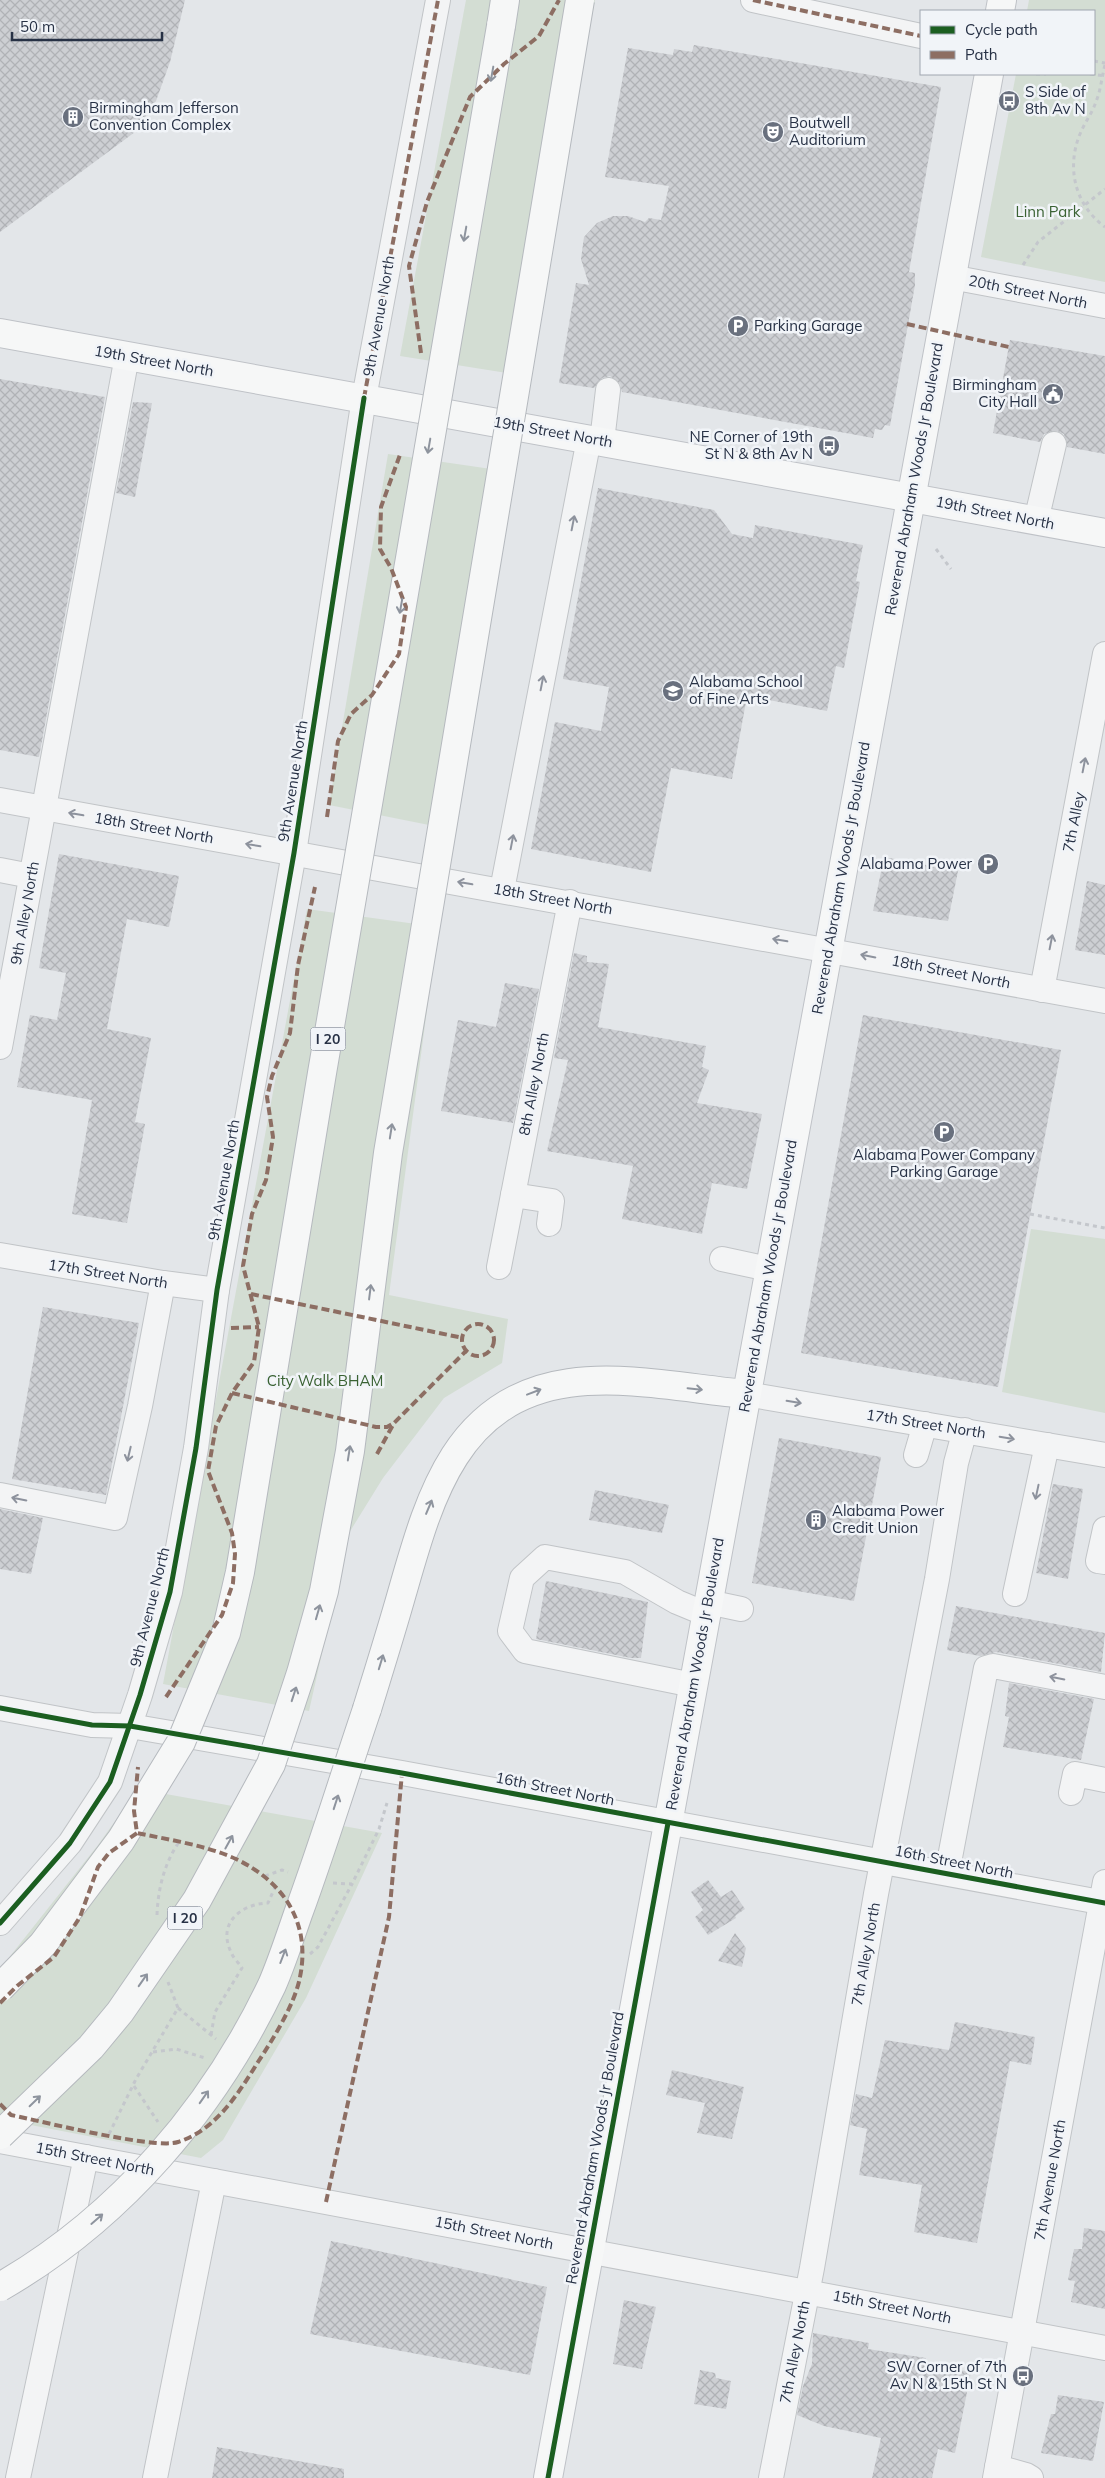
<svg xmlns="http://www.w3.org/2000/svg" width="1105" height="2478" font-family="Mulish,sans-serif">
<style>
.green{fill:#d3ddd3}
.building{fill:url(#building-cross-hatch)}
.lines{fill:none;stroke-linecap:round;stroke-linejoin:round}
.minor-casing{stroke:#c1c4c7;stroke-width:26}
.major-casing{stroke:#bfc2c7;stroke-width:30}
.highway-casing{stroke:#b5b9be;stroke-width:30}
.path{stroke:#c4c7cc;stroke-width:3;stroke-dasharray:4 4;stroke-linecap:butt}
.minor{stroke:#f3f4f5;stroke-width:24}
.major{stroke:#f6f7f7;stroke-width:28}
.highway{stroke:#f6f7f7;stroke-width:28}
.highway-bridge-casing{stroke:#b5b9be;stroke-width:30;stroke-linecap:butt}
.highway-bridge{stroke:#f6f7f7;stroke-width:28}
.quiet{stroke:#8d6e63;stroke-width:4;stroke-dasharray:8 4;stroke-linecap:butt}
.cycleway-casing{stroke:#f1f4f8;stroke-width:8}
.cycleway{stroke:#1b5e20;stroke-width:5}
.oneway{stroke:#8e949e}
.oneway2{stroke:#8d929d}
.labels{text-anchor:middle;stroke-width:5;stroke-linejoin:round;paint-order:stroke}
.shield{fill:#f1f4f8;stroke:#646c7b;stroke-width:1}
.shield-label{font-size:14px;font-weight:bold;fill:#273145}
.poi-label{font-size:15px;fill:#273145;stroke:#f1f4f8;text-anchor:start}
.park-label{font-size:15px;fill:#3a6233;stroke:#f1f4f8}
.street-label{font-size:15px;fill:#273145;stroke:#f1f4f8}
</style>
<defs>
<pattern id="building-cross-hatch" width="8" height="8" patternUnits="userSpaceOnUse" patternTransform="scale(1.25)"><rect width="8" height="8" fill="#cdcfd3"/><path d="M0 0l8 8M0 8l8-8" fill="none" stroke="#b0b2b6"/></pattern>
</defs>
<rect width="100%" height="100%" fill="#e3e6e9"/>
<g class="green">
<path d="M466,0H595L526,376L400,356Z"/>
<path d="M1029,0H1105V282L981,257L1016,74H1094V11H1027Z"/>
<path d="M388,454L505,471L449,829L329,805Z"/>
<path d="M307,909L438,927L389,1295L508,1319L502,1363L444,1398L383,1478L349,1533L309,1711L163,1684Z"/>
<path d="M1031,1229L1105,1239V1413L1002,1392Z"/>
<path d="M138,1789L382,1833L306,1998L223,2140L201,2158L0,2119V1969L98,1845Z"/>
</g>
<g class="building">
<path d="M0,0H185L170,62L156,101L135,132L0,232Z"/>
<path d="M694,45L941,87L909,272L915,273V285L890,426L885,425L882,430L875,429L873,438L622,392L620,384L610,376L602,378L594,388L559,383L576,283L589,285L581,259L584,237L597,223L613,216H628L645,222L649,218L661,220L669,186L605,177L628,48L673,55L674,49L692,52Z"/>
<path d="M1010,340L1105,356V454L1067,447L1064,434L1057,431L1044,434L1040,442L993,433Z"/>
<path d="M0,379L105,397L39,757L0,750Z"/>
<path d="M133,402L152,403L135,497L116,493Z"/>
<path d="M598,488L714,510L732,534L753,538L755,525L863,545L856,581L860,582L844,668L836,666L827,711L747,696L732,779L671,768L651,872L531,849L555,722L601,731L609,687L563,679Z"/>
<path d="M59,854L179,876L169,927L127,919L107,1029L151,1038L135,1122L145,1124L127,1223L72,1214L92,1100L17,1087L30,1015L57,1020L66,973L39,968Z"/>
<path d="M884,857L958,871L948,921L873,911Z"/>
<path d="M1087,881L1105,885V955L1075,950Z"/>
<path d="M574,953L587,956V962L609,964L598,1027L706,1046L702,1067L709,1070L697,1103L762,1114L747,1189L712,1183L702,1234L622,1219L633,1166L547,1151L568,1060L554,1058Z"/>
<path d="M505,983L539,989L513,1123L441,1111L458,1020L496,1027Z"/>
<path d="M863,1015L1061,1050L998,1387L801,1353Z"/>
<path d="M43,1307L139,1323L106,1495L12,1479Z"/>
<path d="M779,1438L881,1457L854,1601L752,1583Z"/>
<path d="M1053,1484L1083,1489L1068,1579L1036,1573Z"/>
<path d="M595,1490L669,1505L662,1533L589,1520Z"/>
<path d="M0,1509L43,1518L31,1574L0,1569Z"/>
<path d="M546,1581L648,1602L641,1658H631L536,1639Z"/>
<path d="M956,1606L1105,1633L1101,1672L996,1652L980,1656L947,1650Z"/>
<path d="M1009,1683L1094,1699L1081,1760L1003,1747L1009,1717L1005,1716Z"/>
<path d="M708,1880L721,1897L732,1890L745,1909L735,1916L736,1918L708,1935L695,1917L703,1910L691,1892Z"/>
<path d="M735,1933L746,1948L742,1967L718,1961Z"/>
<path d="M955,2022L1035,2037L1031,2065L1010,2061L977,2243L914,2232L922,2185L859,2175L867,2129L850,2125L856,2094L872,2098L885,2040L949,2050Z"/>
<path d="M672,2070L744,2087L732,2139L697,2133L705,2103L666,2095Z"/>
<path d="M1084,2228L1105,2231V2309L1071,2302L1075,2281L1068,2280L1074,2249H1082Z"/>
<path d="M331,2241L547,2287L530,2375L310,2334Z"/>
<path d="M624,2300L656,2307L642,2369L613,2364Z"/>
<path d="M813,2333L869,2343L868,2349L926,2358L924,2364L971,2372L955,2453L938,2449L932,2478H872L881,2438L824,2426L797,2415L803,2386L812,2364Z"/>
<path d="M700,2370L715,2373L716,2378L731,2381L726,2409L694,2404Z"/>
<path d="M1058,2395L1104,2402L1093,2461L1041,2453L1051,2414H1055Z"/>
<path d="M217,2447L344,2469V2478H212Z"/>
</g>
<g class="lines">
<g class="minor-casing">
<g id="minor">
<path d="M753,0L921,36"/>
<path d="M951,277L1105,306"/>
<path d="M602,441L608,390"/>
<path d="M1036,521L1054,444"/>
<path d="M0,800L1105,1001"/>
<path d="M0,870L31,876"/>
<path d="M502,890L589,439"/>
<path d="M1042,990L1105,654"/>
<path d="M0,1047L127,356"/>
<path d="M513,1195L552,1201L549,1224"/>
<path d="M0,1255L163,1283L217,1290"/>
<path d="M722,1259L769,1269"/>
<path d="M499,1267L570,902"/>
<path d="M746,1394L1105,1455"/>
<path d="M916,1455L925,1424"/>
<path d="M0,1495L115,1518L140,1406L163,1283"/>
<path d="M1105,1529L1098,1561L1105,1562"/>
<path d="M1015,1594L1047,1445"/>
<path d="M708,1602L741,1609"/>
<path d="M693,1685L525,1651L510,1631L522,1578L545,1557L625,1572L677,1602L706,1614"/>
<path d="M0,1708L92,1725L130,1726L402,1773L1105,1903"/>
<path d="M1071,1793L1075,1774L1105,1780"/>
<path d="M947,1873L986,1668L993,1666L1105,1687"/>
<path d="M0,1923L70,1843L110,1782L140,1695L170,1592L196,1448L217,1290L294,853L364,398L438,0"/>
<path d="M0,2141L1105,2348"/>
<path d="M997,2467L1026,2475L1031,2478"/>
<path d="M18,2478L86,2157"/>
<path d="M155,2478L214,2181"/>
<path d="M771,2478L812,2268L876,1894L937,1579L956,1463L965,1430"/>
<path d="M995,2478L1105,1882"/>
</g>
</g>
<g class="major-casing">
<g id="major">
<path d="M1000,11L1002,0"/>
<path d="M0,333L1105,533"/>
<path d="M548,2478L989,74"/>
</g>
</g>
<g class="highway-casing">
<g id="highway">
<path d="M501,26L505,0"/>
<path d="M367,1709C379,1670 391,1632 402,1593C429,1499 455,1399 569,1383C625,1375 690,1389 746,1394"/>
</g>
</g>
<g class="path">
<path d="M1094,61L1105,63"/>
<path d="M1105,65C1102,76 1101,88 1097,99C1093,112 1085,122 1080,134C1066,168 1075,205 1105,227"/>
<path d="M1036,74H1046"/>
<path d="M1090,74L1105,76"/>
<path d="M1023,265L1038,242L1105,189"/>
<path d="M936,549L951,569"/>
<path d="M1030,1214L1105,1228"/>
<path d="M265,1876L282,1870L288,1872"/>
<path d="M333,1883L352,1884L379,1829L387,1803"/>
<path d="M157,1915C158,1889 164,1864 179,1842"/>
<path d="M310,1954L318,1947L352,1884"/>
<path d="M178,2008L216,2039"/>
<path d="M211,2035L215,2012L242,1968C239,1963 233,1958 231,1952C217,1923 241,1904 268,1903L276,1885"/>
<path d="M153,2052L176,2049L205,2058"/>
<path d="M134,2086L158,2122"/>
<path d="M109,2134L136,2079L178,2008L168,1982"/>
</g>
<use href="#minor" class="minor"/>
<use href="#major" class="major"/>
<use href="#highway" class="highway"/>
<g class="highway-bridge-casing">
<g id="highway-bridge">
<path d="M0,1988L43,1944L121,1840L181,1742L226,1633L240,1572L322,1073L501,26"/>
<path d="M0,2135L91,2047L120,2012L197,1900L271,1764L301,1673L324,1591L350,1451L388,1153L580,0"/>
<path d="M0,2287C120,2218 213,2109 272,1985C282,1962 290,1937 298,1914C323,1846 344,1777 367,1709"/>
</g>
</g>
<use href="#highway-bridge" class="highway-bridge"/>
<g class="quiet">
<path d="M753,0L921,36"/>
<path d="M907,324L1009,347"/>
<path d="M421,353L409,266L427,202L470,97L504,64L539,36L559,0"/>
<path d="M364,398L438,0"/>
<path d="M327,817L338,741L351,714L372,695L399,654L406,607L391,568L380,549L381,507L401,452"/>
<path d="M251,1294L463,1338"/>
<circle cx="478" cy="1340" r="16"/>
<path d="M231,1328L259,1327"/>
<path d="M232,1393L376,1427H387L394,1423"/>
<path d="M377,1454L394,1423L466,1351"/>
<path d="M166,1697L222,1615L233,1583L235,1554L232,1533L208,1471L216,1426L232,1393L254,1362L259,1327L243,1266L252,1214L266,1180L273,1137L267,1097L272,1076L290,1033L298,965L315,887"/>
<path d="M0,2003L17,1986L54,1957L80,1917L98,1867L109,1853L137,1833L134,1811L138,1767"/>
<path d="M0,2104L11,2115C40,2121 156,2150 178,2142C216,2130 238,2094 258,2062C273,2039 295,2004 300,1977C311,1923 284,1882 236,1859C205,1845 170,1840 137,1833"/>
<path d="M326,2202L389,1917L402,1773"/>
</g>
<g class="cycleway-casing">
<g id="cycleway">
<path d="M0,1708L92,1725L130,1726L402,1773L1105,1903"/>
<path d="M0,1923L70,1843L110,1782L140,1695L170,1592L196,1448L217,1290L294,853L364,398"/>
<path d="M548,2478L668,1823"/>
</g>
</g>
<use href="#cycleway" class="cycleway"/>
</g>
<defs><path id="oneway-shaft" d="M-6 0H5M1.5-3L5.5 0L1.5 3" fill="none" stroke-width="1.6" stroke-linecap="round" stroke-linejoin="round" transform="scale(1.25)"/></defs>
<g class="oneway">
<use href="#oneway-shaft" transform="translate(492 74) rotate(100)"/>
<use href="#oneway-shaft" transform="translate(465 234) rotate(100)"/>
<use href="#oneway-shaft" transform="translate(429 446) rotate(100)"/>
<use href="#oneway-shaft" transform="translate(401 606) rotate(100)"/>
<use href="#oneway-shaft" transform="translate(391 1131) rotate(-81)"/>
<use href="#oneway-shaft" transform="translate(370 1292) rotate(-83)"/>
<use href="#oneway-shaft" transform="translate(695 1389) rotate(6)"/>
<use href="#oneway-shaft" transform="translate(534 1392) rotate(-21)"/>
<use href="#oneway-shaft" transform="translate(349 1453) rotate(-81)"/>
<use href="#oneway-shaft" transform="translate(429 1507) rotate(-67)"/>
<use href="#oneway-shaft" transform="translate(318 1612) rotate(-74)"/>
<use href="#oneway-shaft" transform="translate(381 1662) rotate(-73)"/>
<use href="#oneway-shaft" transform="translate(294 1694) rotate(-72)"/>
<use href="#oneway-shaft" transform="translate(336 1802) rotate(-72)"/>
<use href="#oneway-shaft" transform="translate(229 1842) rotate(-61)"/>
<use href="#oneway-shaft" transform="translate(283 1956) rotate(-69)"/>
<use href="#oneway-shaft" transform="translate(143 1980) rotate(-55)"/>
<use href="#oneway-shaft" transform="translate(204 2097) rotate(-55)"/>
<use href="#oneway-shaft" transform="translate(35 2101) rotate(-44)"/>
<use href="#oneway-shaft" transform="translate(97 2219) rotate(-41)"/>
</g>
<g class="oneway2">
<use href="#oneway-shaft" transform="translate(573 523) rotate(-79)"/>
<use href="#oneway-shaft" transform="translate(542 683) rotate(-79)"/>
<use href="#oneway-shaft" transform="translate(1084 765) rotate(-79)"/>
<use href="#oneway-shaft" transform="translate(76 814) rotate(-170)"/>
<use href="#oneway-shaft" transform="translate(512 842) rotate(-79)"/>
<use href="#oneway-shaft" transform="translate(253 845) rotate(-170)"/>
<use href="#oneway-shaft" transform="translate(465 883) rotate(-170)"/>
<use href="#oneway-shaft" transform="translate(780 940) rotate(-170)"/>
<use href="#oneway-shaft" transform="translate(1051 942) rotate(-79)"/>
<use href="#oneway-shaft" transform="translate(868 956) rotate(-169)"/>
<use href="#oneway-shaft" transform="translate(794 1402) rotate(9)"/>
<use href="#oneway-shaft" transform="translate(1007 1438) rotate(10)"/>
<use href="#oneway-shaft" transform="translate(129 1454) rotate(103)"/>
<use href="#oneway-shaft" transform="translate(1037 1492) rotate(102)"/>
<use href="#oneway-shaft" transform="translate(19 1499) rotate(-169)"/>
<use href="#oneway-shaft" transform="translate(1057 1678) rotate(-169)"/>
</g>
<defs>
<g id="bus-disc" transform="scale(1.125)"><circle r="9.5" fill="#69707e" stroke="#f1f4f8"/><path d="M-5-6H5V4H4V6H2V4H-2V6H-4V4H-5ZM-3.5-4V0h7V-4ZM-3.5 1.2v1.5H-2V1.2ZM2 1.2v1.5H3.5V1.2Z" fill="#fff"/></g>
<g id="building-disc" transform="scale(1.125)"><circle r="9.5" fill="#69707e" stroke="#f1f4f8"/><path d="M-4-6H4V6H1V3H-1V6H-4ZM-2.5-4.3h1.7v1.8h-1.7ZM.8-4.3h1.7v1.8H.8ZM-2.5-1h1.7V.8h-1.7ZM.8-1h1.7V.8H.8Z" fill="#fff"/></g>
<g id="theatre-disc" transform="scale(1.125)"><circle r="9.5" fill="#69707e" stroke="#f1f4f8"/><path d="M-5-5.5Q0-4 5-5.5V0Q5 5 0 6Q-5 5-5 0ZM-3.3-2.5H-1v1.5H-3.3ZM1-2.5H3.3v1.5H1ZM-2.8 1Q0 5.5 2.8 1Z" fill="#fff"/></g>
<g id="parking-disc" transform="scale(1.125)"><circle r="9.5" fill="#69707e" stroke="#f1f4f8"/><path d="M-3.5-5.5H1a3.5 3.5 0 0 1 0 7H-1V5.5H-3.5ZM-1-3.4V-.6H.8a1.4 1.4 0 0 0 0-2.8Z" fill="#fff"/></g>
<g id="civic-disc" transform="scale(1.125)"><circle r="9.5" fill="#69707e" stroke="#f1f4f8"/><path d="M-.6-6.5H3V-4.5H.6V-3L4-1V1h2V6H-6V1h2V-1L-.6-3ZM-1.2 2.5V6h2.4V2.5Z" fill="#fff"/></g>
<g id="school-disc" transform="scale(1.125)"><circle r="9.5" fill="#69707e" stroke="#f1f4f8"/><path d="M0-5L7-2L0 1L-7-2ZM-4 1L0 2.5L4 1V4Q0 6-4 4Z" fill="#fff"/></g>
</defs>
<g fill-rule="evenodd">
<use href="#bus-disc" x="1009" y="101"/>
<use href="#building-disc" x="73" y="117"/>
<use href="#theatre-disc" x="773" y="132"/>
<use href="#parking-disc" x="738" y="326"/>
<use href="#civic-disc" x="1053" y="394"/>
<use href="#bus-disc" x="829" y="446"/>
<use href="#school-disc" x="673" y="691"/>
<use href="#parking-disc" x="988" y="864"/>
<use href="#parking-disc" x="944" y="1132"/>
<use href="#building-disc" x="816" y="1520"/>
<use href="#bus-disc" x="1023" y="2376"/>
</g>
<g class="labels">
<g class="shield">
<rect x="310.5" y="1027.5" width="35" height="23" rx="4"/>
<rect x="167.5" y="1906.5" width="35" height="23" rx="4"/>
</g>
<g class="shield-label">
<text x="328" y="1044">I 20</text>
<text x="185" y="1923">I 20</text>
</g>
<g class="poi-label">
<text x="1025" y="97">S Side of<tspan x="1025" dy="17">8th Av N</tspan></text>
<text x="89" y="113">Birmingham Jefferson<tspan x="89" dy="17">Convention Complex</tspan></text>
<text x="789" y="128">Boutwell<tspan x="789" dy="17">Auditorium</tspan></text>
<text x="754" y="331">Parking Garage</text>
<text x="1037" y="390" text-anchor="end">Birmingham<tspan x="1037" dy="17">City Hall</tspan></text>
<text x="813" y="442" text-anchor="end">NE Corner of 19th<tspan x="813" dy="17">St N &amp; 8th Av N</tspan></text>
<text x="689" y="687">Alabama School<tspan x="689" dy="17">of Fine Arts</tspan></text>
<text x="972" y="869" text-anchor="end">Alabama Power</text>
<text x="944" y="1160" text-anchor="middle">Alabama Power Company<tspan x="944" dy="17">Parking Garage</tspan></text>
<text x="832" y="1516">Alabama Power<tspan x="832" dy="17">Credit Union</tspan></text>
<text x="1007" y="2372" text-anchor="end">SW Corner of 7th<tspan x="1007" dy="17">Av N &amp; 15th St N</tspan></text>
</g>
<g class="park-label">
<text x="1048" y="217">Linn Park</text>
<text x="325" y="1386">City Walk BHAM</text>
</g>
<g class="street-label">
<text transform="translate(1028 292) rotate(11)" y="5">20th Street North</text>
<text transform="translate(379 316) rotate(-80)" y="5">9th Avenue North</text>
<text transform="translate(154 361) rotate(10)" y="5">19th Street North</text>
<text transform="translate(553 432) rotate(10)" y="5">19th Street North</text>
<text transform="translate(914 479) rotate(-80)" y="5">Reverend Abraham Woods Jr Boulevard</text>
<text transform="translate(995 513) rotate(11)" y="5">19th Street North</text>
<text transform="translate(293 781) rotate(-81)" y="5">9th Avenue North</text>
<text transform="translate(1074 822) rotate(-79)" y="5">7th Alley</text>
<text transform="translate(154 828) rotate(10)" y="5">18th Street North</text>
<text transform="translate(841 878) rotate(-80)" y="5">Reverend Abraham Woods Jr Boulevard</text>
<text transform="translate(553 899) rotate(10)" y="5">18th Street North</text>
<text transform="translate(25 913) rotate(-80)" y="5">9th Alley North</text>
<text transform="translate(951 972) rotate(11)" y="5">18th Street North</text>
<text transform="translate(534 1084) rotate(-79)" y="5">8th Alley North</text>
<text transform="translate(224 1180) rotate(-80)" y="5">9th Avenue North</text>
<text transform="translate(108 1274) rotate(9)" y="5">17th Street North</text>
<text transform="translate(768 1276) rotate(-80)" y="5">Reverend Abraham Woods Jr Boulevard</text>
<text transform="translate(926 1424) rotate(9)" y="5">17th Street North</text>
<text transform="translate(150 1607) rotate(-76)" y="5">9th Avenue North</text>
<text transform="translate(695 1674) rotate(-80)" y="5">Reverend Abraham Woods Jr Boulevard</text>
<text transform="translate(555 1789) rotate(11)" y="5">16th Street North</text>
<text transform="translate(954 1862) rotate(11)" y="5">16th Street North</text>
<text transform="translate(866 1954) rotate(-80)" y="5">7th Alley North</text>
<text transform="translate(595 2148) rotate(-80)" y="5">Reverend Abraham Woods Jr Boulevard</text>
<text transform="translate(95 2159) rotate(11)" y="5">15th Street North</text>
<text transform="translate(1050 2180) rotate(-80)" y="5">7th Avenue North</text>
<text transform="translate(494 2233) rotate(11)" y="5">15th Street North</text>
<text transform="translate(892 2307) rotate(11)" y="5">15th Street North</text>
<text transform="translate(795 2352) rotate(-79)" y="5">7th Alley North</text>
</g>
</g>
<rect x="920" y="10" width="175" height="65" fill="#f1f4f8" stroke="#a0a6b0"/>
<rect x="930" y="26" width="25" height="8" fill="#1b5e20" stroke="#a0a6b0"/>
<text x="965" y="35" font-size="15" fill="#273145">Cycle path</text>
<rect x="930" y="51" width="25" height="8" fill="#8d6e63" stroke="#a0a6b0"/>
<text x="965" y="60" font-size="15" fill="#273145">Path</text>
<path d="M12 32v8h150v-8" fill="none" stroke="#273145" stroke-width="2.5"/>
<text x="20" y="32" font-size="15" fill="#273145" stroke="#f1f4f8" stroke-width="4" paint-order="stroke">50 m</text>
</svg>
